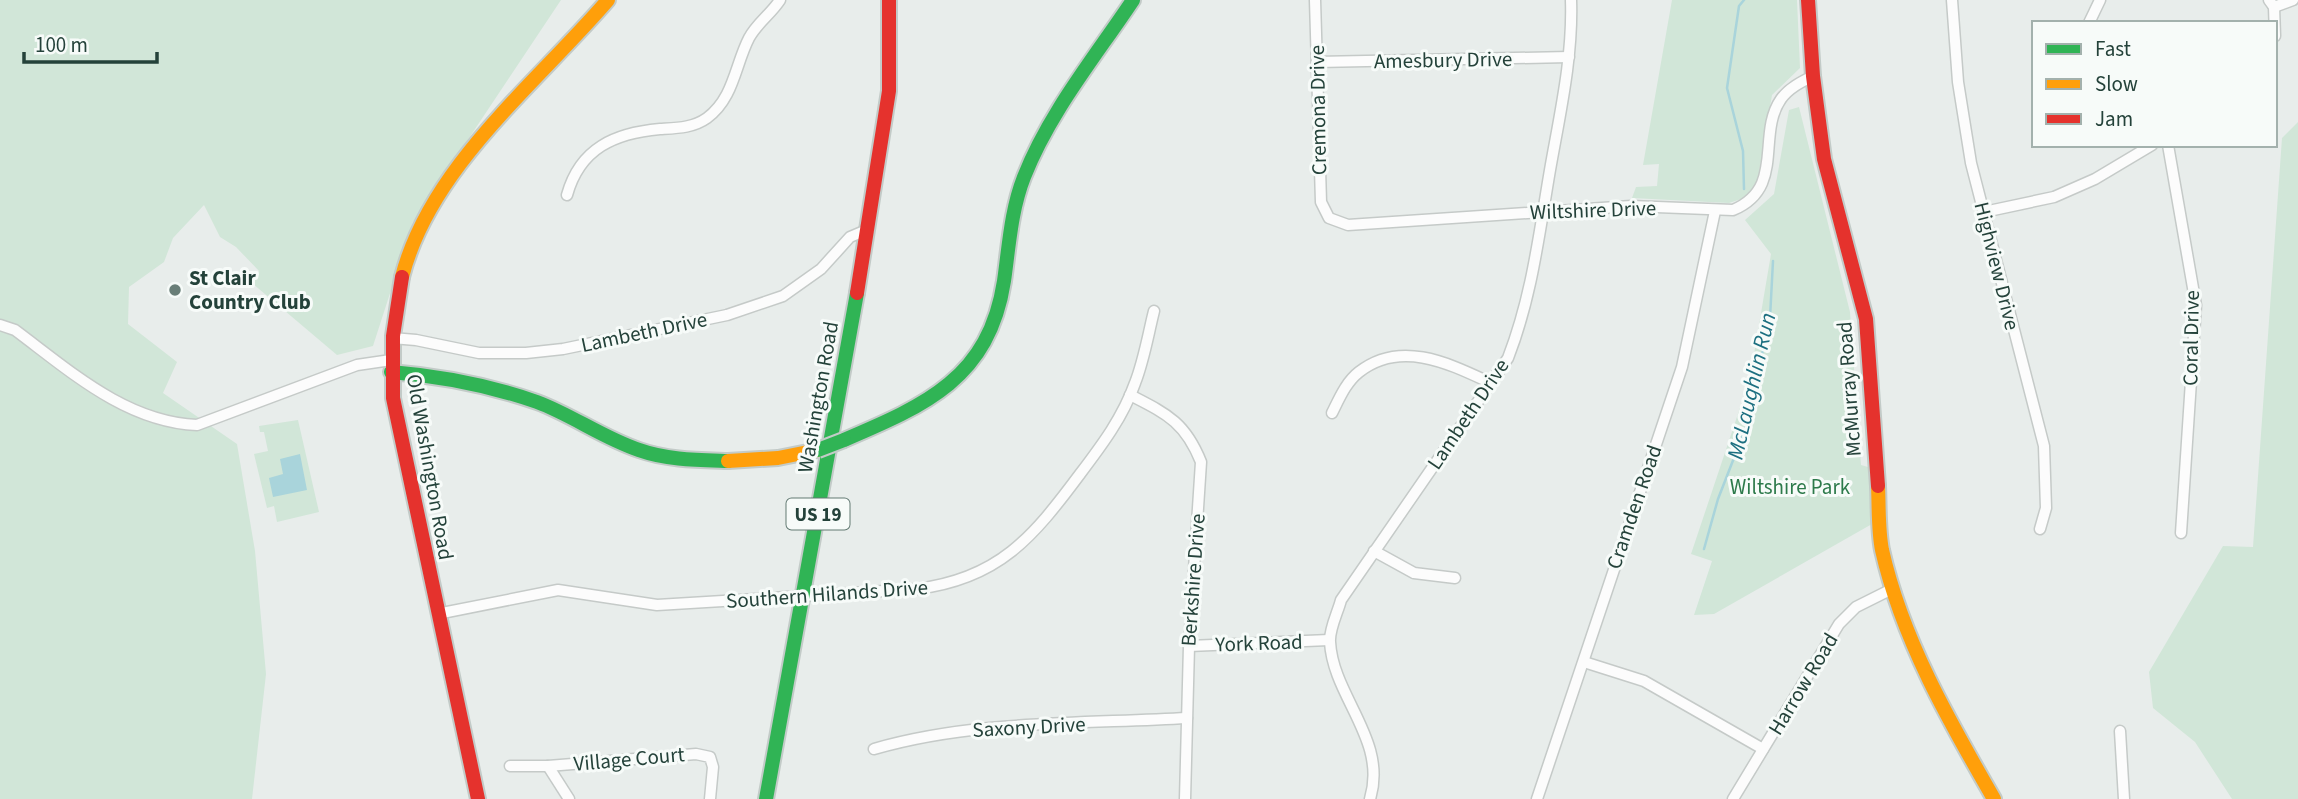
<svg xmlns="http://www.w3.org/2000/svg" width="2298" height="799" font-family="'Source Sans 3',sans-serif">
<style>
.green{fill:#d1e6d8}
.water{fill:#a9d4db}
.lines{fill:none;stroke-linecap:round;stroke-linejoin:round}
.stream{stroke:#a9d4db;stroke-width:2.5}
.street-casing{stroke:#c5cac8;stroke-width:13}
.fast-casing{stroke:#c3cbc8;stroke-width:18}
.slow-casing{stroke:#c3cbc8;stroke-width:18}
.jam-casing{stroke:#c3cbc8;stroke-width:18}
.street{stroke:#fcfcfc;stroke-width:10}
.fast{stroke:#30b455;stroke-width:14}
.slow{stroke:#ff9f0a;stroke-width:14}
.jam{stroke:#e5322d;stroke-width:14}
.fast-bridge-casing{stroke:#c3cbc8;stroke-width:18;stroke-linecap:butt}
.fast-bridge{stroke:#30b455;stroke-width:14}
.poi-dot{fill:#697e78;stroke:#f7fbf9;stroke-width:2.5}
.labels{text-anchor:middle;stroke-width:6;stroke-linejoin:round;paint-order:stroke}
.shield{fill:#f7fbf9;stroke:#637a73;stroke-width:2}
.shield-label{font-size:19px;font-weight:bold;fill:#24423a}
.street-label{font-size:21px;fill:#24423a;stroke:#f7fbf9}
.poi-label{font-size:21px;font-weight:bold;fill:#24423a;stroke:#f7fbf9;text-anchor:start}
.park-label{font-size:21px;fill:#2d7a4b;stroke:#f7fbf9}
.water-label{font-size:23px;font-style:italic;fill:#1c6f80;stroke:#f7fbf9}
</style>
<rect width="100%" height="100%" fill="#e8edeb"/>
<g class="green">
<path d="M0,0H561L413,222L373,346L337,355L253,284L259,271L236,247L220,237L204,205L173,238L164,262L129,287L128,324L177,362L163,393L237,444L255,551L266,674L252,799H0Z"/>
<path d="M1672,0H1797L1800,68L1772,95L1758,179L1747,197L1729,203L1632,198L1636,187L1657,186L1659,164L1643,165Z"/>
<path d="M1799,107L1850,312L1861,465L1868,467L1872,524L1714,614L1694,615L1712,561L1691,554L1750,378L1771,254L1745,220L1774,194L1789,110Z"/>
<path d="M2298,122V799H2232L2195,742L2153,708L2149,672L2223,546L2253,547L2282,138Z"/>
<path d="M298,420L319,512L277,522L274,506L267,508L254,454L268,451L264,432H260L259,426Z"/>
</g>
<path class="water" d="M300,454L307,490L273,497L269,478L283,474L280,459Z"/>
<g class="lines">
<g class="stream">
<path d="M1744,0L1739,6L1727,88L1743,151L1744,189"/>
<path d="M1704,549L1718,499L1746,427L1770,318L1773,261"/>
</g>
<g class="street-casing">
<g id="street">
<path d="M1315,0L1321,202L1329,218L1348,225L1631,206L1733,210C1786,188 1756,135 1781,99C1789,88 1801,82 1813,76"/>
<path d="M1952,0L1958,82L1971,163L2044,446L2046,508L2040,529"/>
<path d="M2269,0L2274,7L2275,36"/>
<path d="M2274,7L2293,0"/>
<path d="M2089,23L2100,0"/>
<path d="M1317,62L1569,57"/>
<path d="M2168,145L2196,305L2181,533"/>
<path d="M567,195C580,148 615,133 660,129C677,128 693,128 707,118C734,98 735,65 749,38C757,23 771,14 780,0"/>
<path d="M1984,212L2054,197L2095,179L2152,145"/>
<path d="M0,325L15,330C70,371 126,422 197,425L357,365L391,360"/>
<path d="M392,338L416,340L479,353H526L563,349L727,315L783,296L821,269L850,237L869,229"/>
<path d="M1130,395C1167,414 1185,422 1201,462L1189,646L1185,799"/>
<path d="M1332,413C1339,399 1346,382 1359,372C1401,339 1450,364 1491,383"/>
<path d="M1374,551L1414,573L1455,578"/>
<path d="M437,614L558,590L657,605L916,589C999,579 1033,537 1080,474C1102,445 1123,417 1135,383C1144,360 1148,335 1154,311"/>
<path d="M1189,646L1329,640"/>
<path d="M1584,662L1644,681L1763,749"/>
<path d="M2120,731L2124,799"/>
<path d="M874,749C974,720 1083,724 1187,718"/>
<path d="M510,766H548L696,754L710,757L713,767L710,799"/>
<path d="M548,766L569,799"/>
<path d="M1370,799C1388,740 1333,697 1330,642C1329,629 1338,612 1341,600L1508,358C1532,296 1539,234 1550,170C1560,113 1573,57 1571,0"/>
<path d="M1537,799L1682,367L1715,211"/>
<path d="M1733,799L1839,624L1856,607L1892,589"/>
</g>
</g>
<g class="fast-casing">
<g id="fast">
<path d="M391,372C440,376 491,386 537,402C572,415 603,438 639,450C667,460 698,460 728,461"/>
<path d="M844,440C926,405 989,378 1004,281C1009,246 1011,210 1024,177C1049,113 1095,57 1133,0"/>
<path d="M766,799L857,293"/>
</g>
</g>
<g class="slow-casing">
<g id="slow">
<path d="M402,277C430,167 536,84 608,0"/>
<path d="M728,461L778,458L818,450"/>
<path d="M1878,486C1879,507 1878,530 1882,550C1902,639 1949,721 1994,799"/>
</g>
</g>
<g class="jam-casing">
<g id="jam">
<path d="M1808,0L1813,76L1824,159L1866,319L1878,486"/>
<path d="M402,277L393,336V398L478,799"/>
<path d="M857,293L889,91V0"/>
</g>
</g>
<use href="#street" class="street"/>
<use href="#fast" class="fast"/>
<use href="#slow" class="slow"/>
<use href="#jam" class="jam"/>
<g class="fast-bridge-casing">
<path id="fast-bridge" d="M818,450L844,440"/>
</g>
<use href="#fast-bridge" class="fast-bridge"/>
</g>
<circle class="poi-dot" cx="175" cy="290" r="7"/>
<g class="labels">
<rect class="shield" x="786.5" y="498.5" width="63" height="31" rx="5"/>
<g class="shield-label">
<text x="818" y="521">US 19</text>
</g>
<g class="street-label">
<text transform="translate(1443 60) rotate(-1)" y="7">Amesbury Drive</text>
<text transform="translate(1318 110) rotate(-91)" y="7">Cremona Drive</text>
<text transform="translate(1593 210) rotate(-2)" y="7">Wiltshire Drive</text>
<text transform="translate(1997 266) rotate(76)" y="7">Highview Drive</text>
<text transform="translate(644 332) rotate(-12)" y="7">Lambeth Drive</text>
<text transform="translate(2191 338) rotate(-89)" y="7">Coral Drive</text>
<text transform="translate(1849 389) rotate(-94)" y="7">McMurray Road</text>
<text transform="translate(818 397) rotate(-80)" y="7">Washington Road</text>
<text transform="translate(1468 414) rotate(-56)" y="7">Lambeth Drive</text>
<text transform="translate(430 467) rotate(80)" y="7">Old Washington Road</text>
<text transform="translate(1634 507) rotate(-71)" y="7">Cramden Road</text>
<text transform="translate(1193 580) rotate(-86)" y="7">Berkshire Drive</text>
<text transform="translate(827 594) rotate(-4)" y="7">Southern Hilands Drive</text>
<text transform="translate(1259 643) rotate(-2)" y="7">York Road</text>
<text transform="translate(1803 684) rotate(-59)" y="7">Harrow Road</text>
<text transform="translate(1029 727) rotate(-3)" y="7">Saxony Drive</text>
<text transform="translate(629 759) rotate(-5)" y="7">Village Court</text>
</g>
<g class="poi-label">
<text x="189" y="285">St Clair<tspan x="189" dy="24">Country Club</tspan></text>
</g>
<g class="park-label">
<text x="1790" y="494">Wiltshire Park</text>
</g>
<g class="water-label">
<text transform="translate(1751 386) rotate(-77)" y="8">McLaughlin Run</text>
</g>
</g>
<rect x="2032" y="21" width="245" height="126" fill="#f7fbf9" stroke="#a3b1ad" stroke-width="2"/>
<rect x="2046" y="44" width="35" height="10" fill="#30b455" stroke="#a3b1ad" stroke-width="2"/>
<text x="2095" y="56" font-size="21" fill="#24423a">Fast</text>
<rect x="2046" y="79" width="35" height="10" fill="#ff9f0a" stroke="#a3b1ad" stroke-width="2"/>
<text x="2095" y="91" font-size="21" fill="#24423a">Slow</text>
<rect x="2046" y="114" width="35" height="10" fill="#e5322d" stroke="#a3b1ad" stroke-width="2"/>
<text x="2095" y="126" font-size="21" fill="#24423a">Jam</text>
<path d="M24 52v10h133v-10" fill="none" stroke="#24423a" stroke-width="3.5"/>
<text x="35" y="52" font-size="21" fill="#24423a" stroke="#f7fbf9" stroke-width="5" paint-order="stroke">100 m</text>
</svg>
